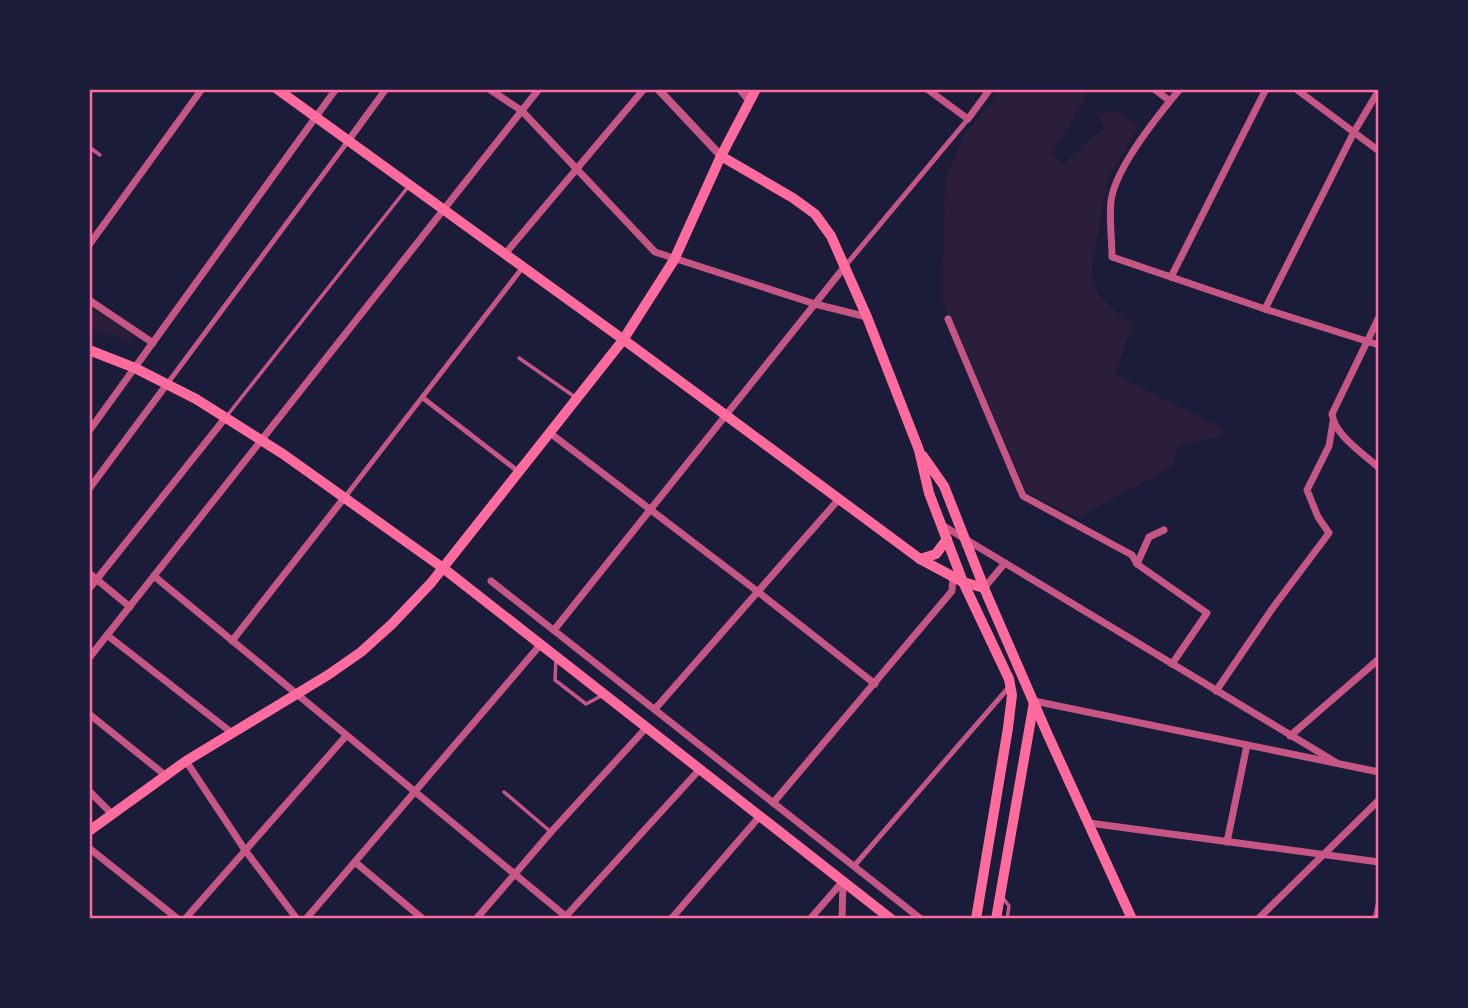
<svg xmlns="http://www.w3.org/2000/svg" width="1468" height="1008" font-family="Roboto,sans-serif">
<style>
.green{fill:#2a1e3b}
.lines{fill:none;stroke-linecap:round;stroke-linejoin:round}
.service{stroke:#c65784;stroke-width:3.5}
.pedestrian{stroke:#c65784;stroke-width:5}
.minor{stroke:#c65784;stroke-width:7}
.tertiary{stroke:#c65784;stroke-width:8}
.secondary{stroke:#ff6b9d;stroke-width:10}
.primary{stroke:#ff6b9d;stroke-width:10}
.neatline{fill:none;stroke:#ff6b9d;stroke-width:2.5}
</style>
<rect width="100%" height="100%" fill="#1b1b3a"/>
<g class="green">
<path d="M1002,89H1078L1088,95L1052,152L1062,165L1104,128L1099,117L1110,109L1139,125L1107,180L1091,273L1098,294L1117,313L1133,324L1115,374L1226,430L1220,436L1179,445L1171,467L1078,518L1026,491L969,357L942,301L945,178L965,134Z"/>
<path d="M89,306L133,335L131,341L89,330Z"/>
</g>
<g class="lines">
<g class="service">
<path d="M89,147L100,155"/>
<path d="M519,358L575,397"/>
<path d="M226,417L408,187"/>
<path d="M556,658L555,680L586,704L603,695"/>
<path d="M504,792L551,832"/>
<path d="M1003,898L1009,906L1007,919"/>
</g>
<g class="pedestrian">
<path d="M846,265L968,119"/>
<path d="M167,384L348,141"/>
<path d="M423,398L519,472"/>
<path d="M345,497L523,267"/>
<path d="M854,866L1010,686"/>
</g>
<g class="minor">
<path d="M489,89L522,111L655,252L815,304L867,317"/>
<path d="M927,89L968,119L990,89"/>
<path d="M1154,89L1170,101"/>
<path d="M1180,89C1159,114 1115,169 1111,201C1109,219 1112,239 1112,257L1265,309L1379,345"/>
<path d="M1296,89L1379,151"/>
<path d="M348,141L386,89"/>
<path d="M89,245L202,89"/>
<path d="M505,254L644,89"/>
<path d="M1171,277L1266,89"/>
<path d="M89,300L153,343"/>
<path d="M1265,309L1354,132L1379,90"/>
<path d="M1379,317L1332,414C1335,436 1363,453 1379,468"/>
<path d="M948,319L1023,496L1132,555L1137,564L1207,613L1172,664"/>
<path d="M89,431L336,89"/>
<path d="M550,433L757,591L875,684"/>
<path d="M89,489L167,384"/>
<path d="M942,525L1337,763"/>
<path d="M1137,564L1149,537L1164,530"/>
<path d="M89,573L130,607"/>
<path d="M154,576L569,919"/>
<path d="M491,581L921,919"/>
<path d="M984,588L1005,563"/>
<path d="M89,589L226,417"/>
<path d="M554,630L846,265"/>
<path d="M107,635L232,733"/>
<path d="M232,641L344,498"/>
<path d="M89,658L539,89"/>
<path d="M1216,691L1272,609L1329,533L1318,517L1307,490L1329,446L1333,422"/>
<path d="M1034,701L1379,772"/>
<path d="M655,709L839,499"/>
<path d="M89,714L165,775"/>
<path d="M1290,736L1379,659"/>
<path d="M186,761L245,850L297,919"/>
<path d="M89,791L112,814"/>
<path d="M773,803L952,591L953,576"/>
<path d="M1089,823L1379,862"/>
<path d="M1227,842L1247,745"/>
<path d="M89,848L178,919"/>
<path d="M355,862L423,919"/>
<path d="M566,916L700,769"/>
<path d="M185,919L346,736"/>
<path d="M306,919L541,644"/>
<path d="M476,919L551,832L647,727"/>
<path d="M671,919L760,816"/>
<path d="M810,919L843,881"/>
<path d="M842,919L843,881"/>
<path d="M1258,919L1379,800"/>
<path d="M1376,919L1379,905"/>
</g>
<g class="tertiary">
<path d="M658,89L721,156"/>
<path d="M740,89L749,100"/>
</g>
<g class="secondary">
<path d="M277,89L635,348L920,559L963,582L984,588"/>
<path d="M721,156L793,198L815,214L831,236L867,317L919,450L929,493L963,582L1009,679L1012,695L1008,728L976,919"/>
<path d="M89,350L135,368L196,399L283,454L443,568L891,919"/>
<path d="M923,456L944,486L987,595L1047,733L1132,919"/>
<path d="M920,559L936,554L947,539"/>
<path d="M996,919L1034,702"/>
</g>
<path class="primary" d="M89,831L186,761L328,675L361,652L392,624L431,583L623,340L674,260L721,156L756,89"/>
</g>
<rect width="1468" height="1008" fill="none" stroke="#1b1b3a" stroke-width="182"/>
<rect x="91" y="91" width="1286" height="826" class="neatline"/>
</svg>
